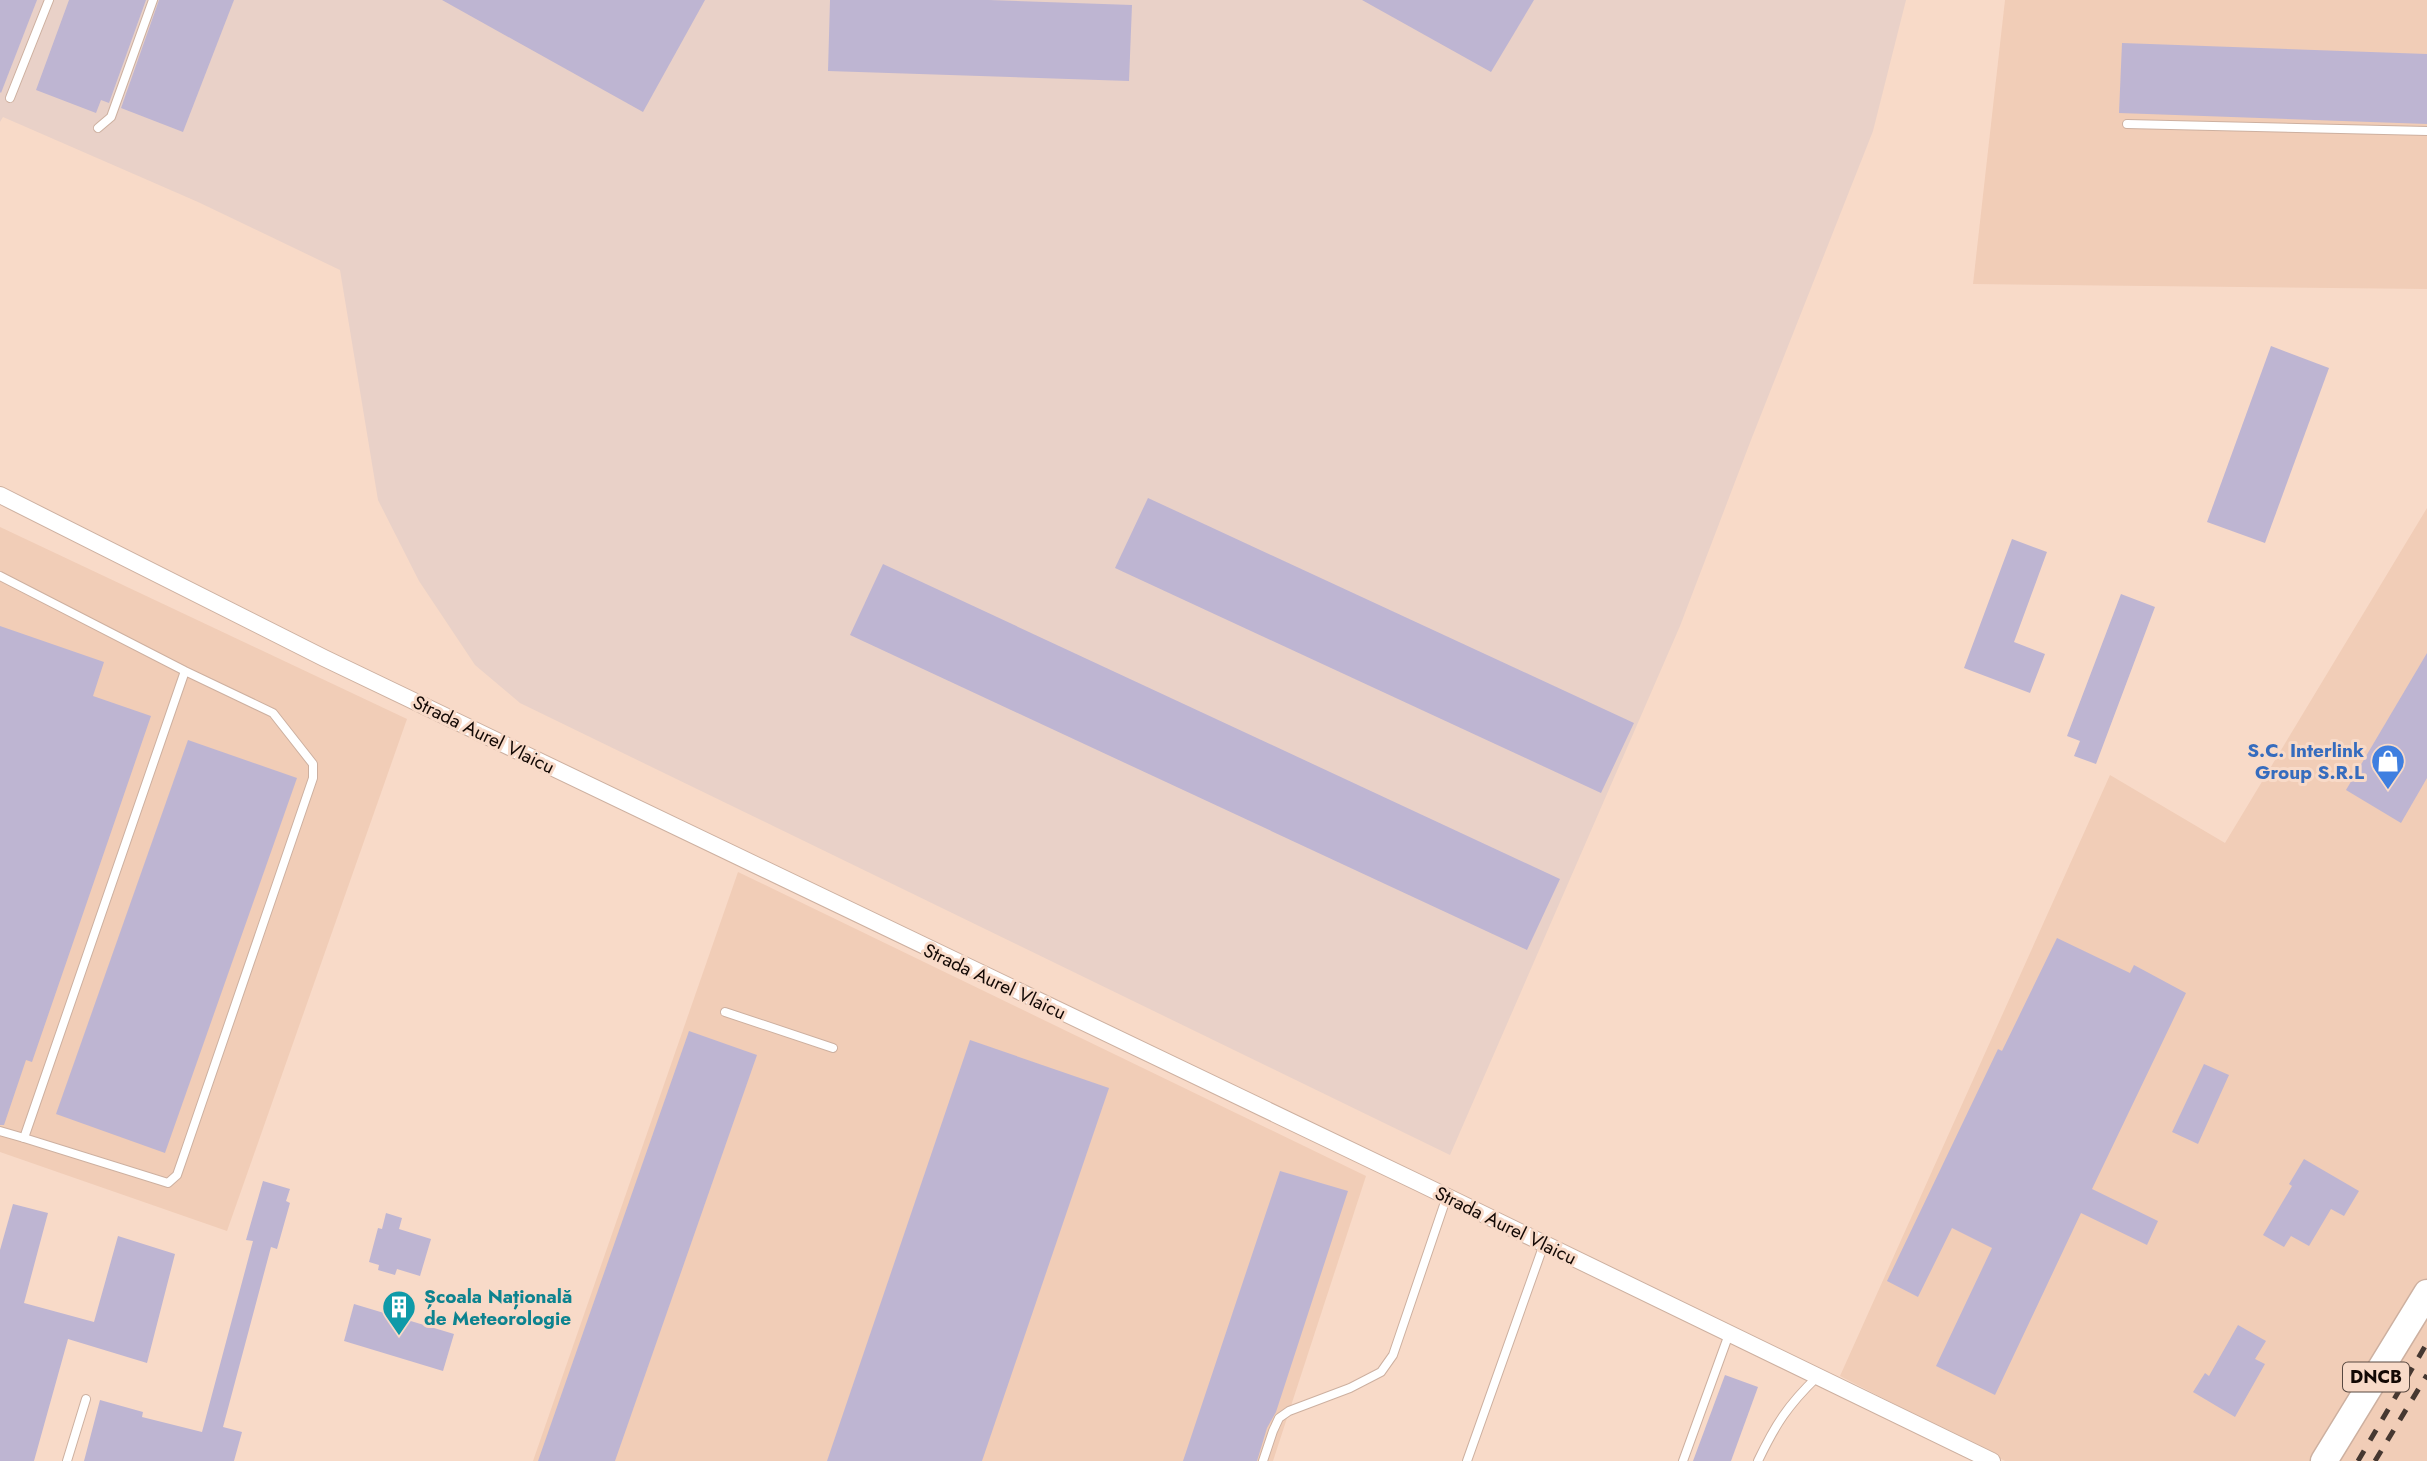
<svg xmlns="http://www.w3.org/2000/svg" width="2427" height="1461" font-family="Jost,sans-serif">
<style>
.built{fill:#f1cdb7}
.industrial{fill:#e9d1c8}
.building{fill:#beb5d2}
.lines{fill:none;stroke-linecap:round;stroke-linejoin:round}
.service-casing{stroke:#cdb0a0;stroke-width:10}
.minor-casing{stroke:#cdb0a0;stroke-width:18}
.primary-casing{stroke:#cdb0a0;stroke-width:29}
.service{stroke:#fff;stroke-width:8}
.minor{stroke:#fff;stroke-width:16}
.primary{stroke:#fff;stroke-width:26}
.rail{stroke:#463831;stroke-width:5;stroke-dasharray:12 12;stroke-linecap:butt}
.labels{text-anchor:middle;stroke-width:6;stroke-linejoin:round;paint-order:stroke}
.shield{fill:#f8dac8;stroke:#584840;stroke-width:2}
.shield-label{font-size:18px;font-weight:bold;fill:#130905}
.street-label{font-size:19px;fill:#130905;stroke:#f8dac8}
.shop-label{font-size:19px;font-weight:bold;fill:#366cbe;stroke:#f8dac8;text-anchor:end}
.culture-label{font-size:19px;font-weight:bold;fill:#0d838f;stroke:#f8dac8;text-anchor:start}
</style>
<rect width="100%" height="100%" fill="#f8dac8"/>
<g class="built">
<path d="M2005,0H2427V289L1973,284Z"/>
<path d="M2427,508V1461H2005L1840,1376L2110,775L2225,843Z"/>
<path d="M0,527L407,719L227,1231L0,1152Z"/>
<path d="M738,872L1366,1176L1273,1461H533Z"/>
</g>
<path class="industrial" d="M0,0H1906L1873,131L1751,440L1680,626L1450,1155L520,703L475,665L419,581L378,500L340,270L198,202L3,117L0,122Z"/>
<g class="building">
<path d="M0,0H37L1,93L0,92Z"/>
<path d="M69,0H146L109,103L101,100L96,113L36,90Z"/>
<path d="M159,0H234L183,132L121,108Z"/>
<path d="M442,0H705L643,112Z"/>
<path d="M830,0H989L1132,5L1129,81L828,71Z"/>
<path d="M1362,0H1534L1491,72Z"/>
<path d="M2122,43L2427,54V124L2119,113Z"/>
<path d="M2271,346L2329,368L2265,543L2207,522Z"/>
<path d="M1148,498L1634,723L1601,793L1115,568Z"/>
<path d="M2012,539L2047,552L2014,642L2045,654L2030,693L1964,668Z"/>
<path d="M883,564L1560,879L1527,950L850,635Z"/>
<path d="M2121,594L2155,607L2096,764L2074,756L2080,741L2067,736Z"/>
<path d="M0,626L104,662L93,696L151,716L32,1062L26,1060L4,1125H0Z"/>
<path d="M2427,653V778L2401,823L2346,790Z"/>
<path d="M188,740L297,778L165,1153L56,1114Z"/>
<path d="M2057,938L2130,973L2134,965L2186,993L2092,1189L2158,1221L2147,1245L2081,1213L1995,1395L1936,1366L1992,1248L1952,1228L1918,1297L1887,1281L1998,1049L2002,1051Z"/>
<path d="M689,1031L757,1055L615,1461H538Z"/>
<path d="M970,1040L1109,1088L982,1461H827Z"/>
<path d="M2204,1064L2229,1075L2198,1144L2172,1132Z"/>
<path d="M2304,1159L2359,1191L2344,1216L2331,1209L2309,1246L2291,1236L2284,1247L2263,1235L2292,1186L2289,1184Z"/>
<path d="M1280,1171L1348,1191L1276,1412L1267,1428L1257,1461H1183Z"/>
<path d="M263,1181L290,1189L286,1201L290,1203L277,1249L271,1247L223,1427L242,1432L234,1461H84L100,1400L143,1412L142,1417L202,1432L253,1241L246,1240Z"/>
<path d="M13,1204L48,1213L24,1303L94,1322L118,1236L175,1254L147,1363L68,1339L34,1461H0V1250Z"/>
<path d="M386,1213L402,1218L399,1229L431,1239L420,1276L397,1269L395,1275L378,1270L379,1265L369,1262L378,1228L382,1229Z"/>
<path d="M354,1304L454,1334L443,1371L344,1341Z"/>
<path d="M2238,1325L2266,1341L2255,1359L2265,1364L2235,1417L2193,1392L2205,1373L2209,1376Z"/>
<path d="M1725,1375L1758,1387L1731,1461H1693Z"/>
</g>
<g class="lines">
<g class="service-casing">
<g id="service">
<path d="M10,98L49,0"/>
<path d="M2127,124L2427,131"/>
<path d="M98,128L111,117L153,0"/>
<path d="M0,576L185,671L273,713L313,764V778L186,1149L177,1175L168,1183L24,1138L185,671"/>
<path d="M725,1012L833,1048"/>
<path d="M0,1131L24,1138"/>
<path d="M67,1461L86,1399"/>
<path d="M1263,1461L1273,1431L1279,1418L1289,1411L1350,1388L1381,1372L1393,1355L1447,1196"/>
<path d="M1467,1461L1544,1244"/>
<path d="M1683,1461L1729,1334"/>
<path d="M1758,1461C1775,1425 1788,1405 1817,1377"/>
</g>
</g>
<g class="minor-casing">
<path id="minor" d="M0,495L324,658L1417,1182L1992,1461"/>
</g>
<g class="primary-casing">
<path id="primary" d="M2324,1461L2427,1293"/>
</g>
<use href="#service" class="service"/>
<use href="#minor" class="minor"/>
<use href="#primary" class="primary"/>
<g class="rail">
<path d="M2358,1461L2427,1343"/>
<path d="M2375,1461L2427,1375"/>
</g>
</g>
<defs>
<g id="shop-pin" transform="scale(1.75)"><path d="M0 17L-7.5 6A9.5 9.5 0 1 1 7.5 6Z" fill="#3f7fe0" stroke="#f8dac8"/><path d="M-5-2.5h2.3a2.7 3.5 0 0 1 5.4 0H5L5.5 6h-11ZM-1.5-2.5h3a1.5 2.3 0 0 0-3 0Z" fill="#fff"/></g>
<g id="building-pin" transform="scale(1.75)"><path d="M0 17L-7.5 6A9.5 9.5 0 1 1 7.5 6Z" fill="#0f9aa8" stroke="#f8dac8"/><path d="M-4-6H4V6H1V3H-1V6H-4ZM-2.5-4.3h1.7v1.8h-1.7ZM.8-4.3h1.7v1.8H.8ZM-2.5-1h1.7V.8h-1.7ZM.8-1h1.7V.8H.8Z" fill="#fff"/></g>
</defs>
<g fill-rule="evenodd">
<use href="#shop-pin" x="2388" y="761"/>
<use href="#building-pin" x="399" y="1307"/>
</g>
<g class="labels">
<rect class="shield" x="2343" y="1362.5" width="66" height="29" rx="5"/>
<g class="shield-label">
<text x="2376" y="1383">DNCB</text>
</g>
<g class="street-label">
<text transform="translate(484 734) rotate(26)" y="7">Strada Aurel Vlaicu</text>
<text transform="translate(995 981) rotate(25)" y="7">Strada Aurel Vlaicu</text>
<text transform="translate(1506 1225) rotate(26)" y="7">Strada Aurel Vlaicu</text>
</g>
<g class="shop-label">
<text x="2364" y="757">S.C. Interlink<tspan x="2364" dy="22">Group S.R.L</tspan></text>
</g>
<g class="culture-label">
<text x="424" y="1303">Școala Națională<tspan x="424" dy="22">de Meteorologie</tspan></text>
</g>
</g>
</svg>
